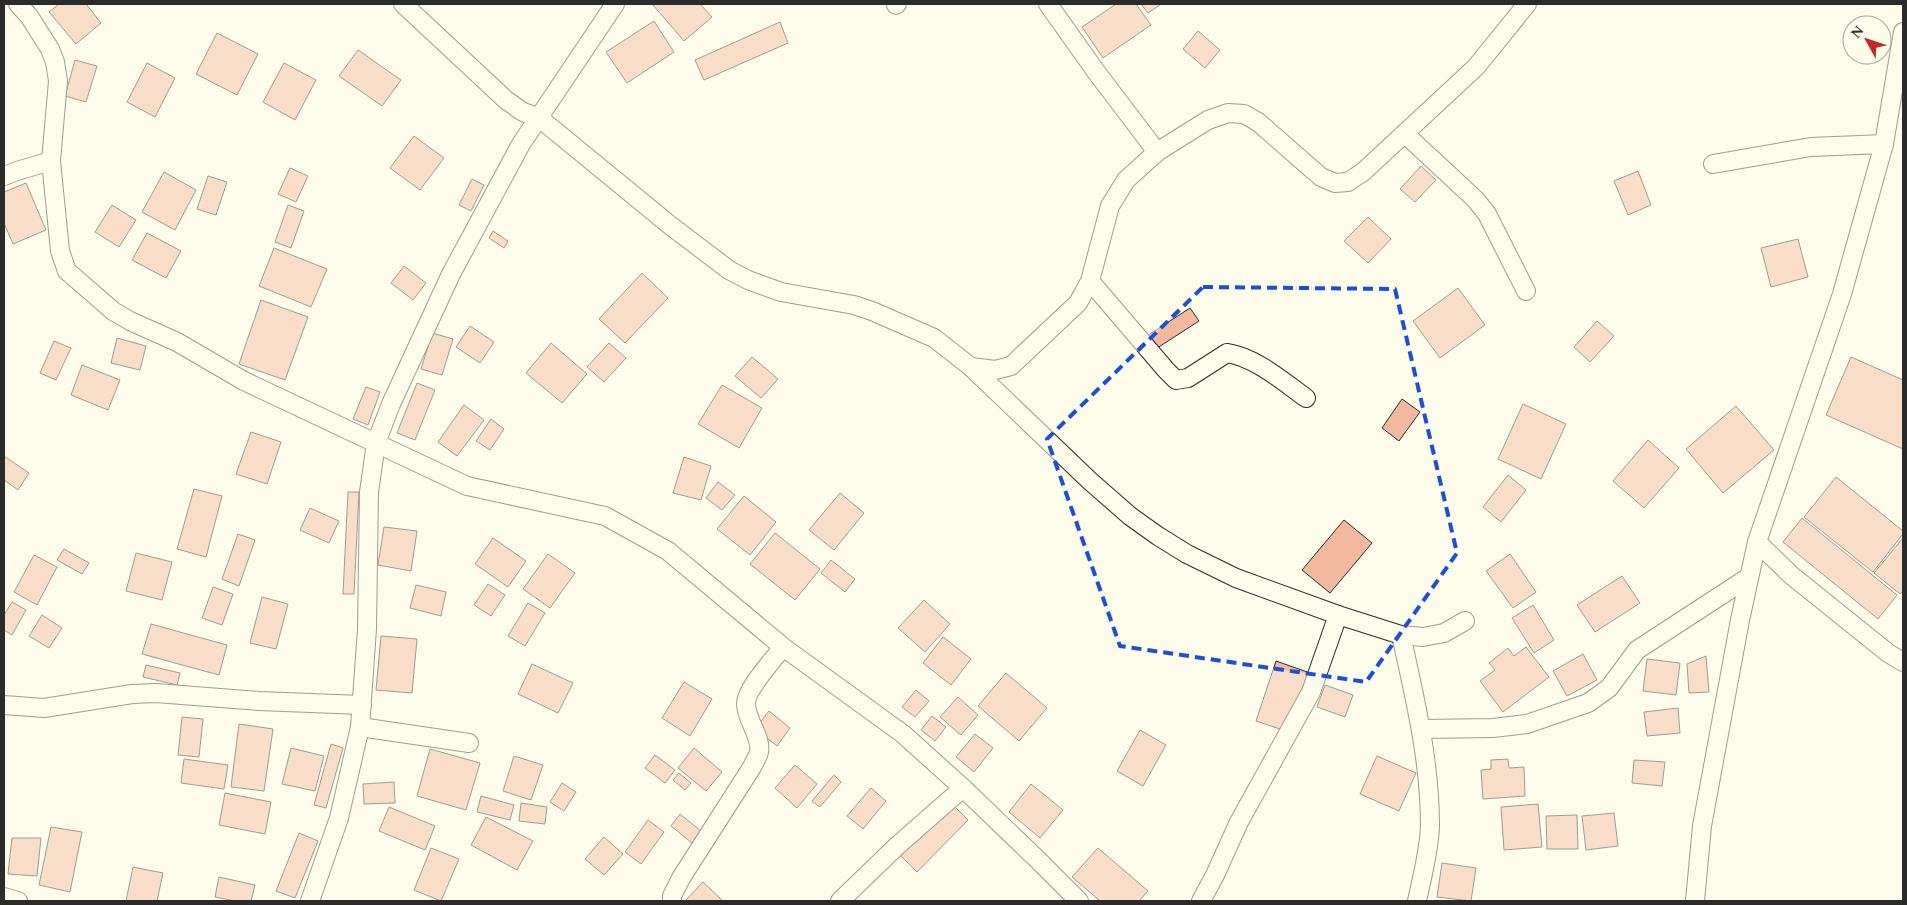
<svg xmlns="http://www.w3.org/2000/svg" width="1907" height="905" font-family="Spectral,serif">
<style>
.building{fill:#f2b8a0;stroke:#2b2b2b}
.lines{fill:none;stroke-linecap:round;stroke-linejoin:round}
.minor-casing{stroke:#2b2b2b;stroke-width:20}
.minor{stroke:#fdfbea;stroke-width:18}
.marked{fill:none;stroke:#1d4ed8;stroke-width:4;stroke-dasharray:10 6;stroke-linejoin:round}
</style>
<rect width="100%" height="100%" fill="#fdfbea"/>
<g class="building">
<path d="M59,4H86L101,23L76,44L49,12Z"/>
<path d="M652,4H700L712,17L684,41Z"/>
<path d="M1116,4H1136L1151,25L1103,58L1082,27Z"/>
<path d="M1141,4H1161L1148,13Z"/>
<path d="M654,21L674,52L627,83L606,52Z"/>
<path d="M780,22L788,43L704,80L695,60Z"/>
<path d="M1198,31L1220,50L1205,68L1183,49Z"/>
<path d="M217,33L258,54L237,95L196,74Z"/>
<path d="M358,50L401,80L382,106L339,76Z"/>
<path d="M75,60L97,66L86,102L65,96Z"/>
<path d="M147,63L175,78L155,117L127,102Z"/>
<path d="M284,63L316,80L295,120L263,102Z"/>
<path d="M414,136L444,158L420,190L390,168Z"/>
<path d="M1421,166L1436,180L1415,202L1400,189Z"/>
<path d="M290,168L308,176L296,202L278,194Z"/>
<path d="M1638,171L1651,205L1628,215L1614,181Z"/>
<path d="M164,172L196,190L175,230L142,212Z"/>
<path d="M208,176L227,182L216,215L197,209Z"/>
<path d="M472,179L484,185L471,211L459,205Z"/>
<path d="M26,183L46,230L13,244L4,223V192Z"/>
<path d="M112,205L136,220L119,247L95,232Z"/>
<path d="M288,205L304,211L291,248L275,242Z"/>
<path d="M1368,217L1391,239L1368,263L1344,241Z"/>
<path d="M493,231L508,241L504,248L489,238Z"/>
<path d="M147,233L181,251L166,278L132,260Z"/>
<path d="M1798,239L1808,277L1771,287L1761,248Z"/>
<path d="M274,248L327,269L311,307L259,286Z"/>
<path d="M404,266L426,283L413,300L391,283Z"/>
<path d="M642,273L668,298L625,343L599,319Z"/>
<path d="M1458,288L1485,325L1440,358L1413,321Z"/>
<path d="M261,300L308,317L285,380L239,364Z"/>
<path d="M1190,308L1199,321L1151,352L1142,339Z"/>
<path d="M1597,321L1614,336L1590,362L1574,347Z"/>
<path d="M470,326L494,342L480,363L456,347Z"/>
<path d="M432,333L453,339L442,375L421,369Z"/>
<path d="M117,338L146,346L140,370L111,363Z"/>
<path d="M54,341L71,348L56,380L40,373Z"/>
<path d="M551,343L587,374L562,403L526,373Z"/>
<path d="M609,343L626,358L604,382L587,367Z"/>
<path d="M752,357L778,379L761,398L735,376Z"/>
<path d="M1851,357L1903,380V449L1826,415Z"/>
<path d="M82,365L120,380L108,410L71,395Z"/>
<path d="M417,383L435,390L415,440L397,433Z"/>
<path d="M722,385L762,408L739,448L698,424Z"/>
<path d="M366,387L380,392L368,425L353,419Z"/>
<path d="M1402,399L1420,412L1399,441L1382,428Z"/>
<path d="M1523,404L1566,424L1541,479L1498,459Z"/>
<path d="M464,405L484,420L457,456L438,442Z"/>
<path d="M1736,406L1774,450L1723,493L1686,449Z"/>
<path d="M491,419L504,429L490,450L476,441Z"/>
<path d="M251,432L281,442L267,484L236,474Z"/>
<path d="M1648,440L1679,468L1644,508L1613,481Z"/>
<path d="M4,456L29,473L18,490L4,480Z"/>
<path d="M684,457L711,466L701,500L673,493Z"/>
<path d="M1508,475L1526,490L1501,522L1483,507Z"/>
<path d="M1836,477L1903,531V534L1873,572L1804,517Z"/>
<path d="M718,482L735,495L722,510L706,498Z"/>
<path d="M194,489L222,496L206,557L177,549Z"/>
<path d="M348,492H359L354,594H343Z"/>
<path d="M840,493L864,513L834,550L809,530Z"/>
<path d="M744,496L776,522L750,555L717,529Z"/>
<path d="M310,508L339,521L329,543L300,530Z"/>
<path d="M1802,518L1897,595L1878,619L1783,542Z"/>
<path d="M1344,520L1372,543L1330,593L1302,570Z"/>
<path d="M384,527L417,531L411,571L378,565Z"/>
<path d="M775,533L820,569L795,600L750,564Z"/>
<path d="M238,534L255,540L239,586L222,579Z"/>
<path d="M493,538L526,561L508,587L475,564Z"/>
<path d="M1903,538V591L1900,594L1874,573Z"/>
<path d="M64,549L89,563L82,574L57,560Z"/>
<path d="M136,553L172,562L162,600L126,591Z"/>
<path d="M548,554L575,573L550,608L523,589Z"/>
<path d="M1510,554L1536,592L1513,608L1486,571Z"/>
<path d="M34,555L57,567L37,605L14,592Z"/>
<path d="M831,560L855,579L845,592L821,573Z"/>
<path d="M1622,576L1640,603L1595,632L1577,605Z"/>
<path d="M488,584L505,595L491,616L474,605Z"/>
<path d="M416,585L446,592L441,616L410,608Z"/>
<path d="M213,587L233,594L222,625L202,618Z"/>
<path d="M262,597L288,604L276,649L250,643Z"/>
<path d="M924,600L950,624L925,652L898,628Z"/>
<path d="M12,602L26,610L12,635L4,630V615Z"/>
<path d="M528,603L545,613L525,646L508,636Z"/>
<path d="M1533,605L1554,640L1534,653L1512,618Z"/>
<path d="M42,615L62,628L49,648L29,636Z"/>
<path d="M151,624L227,645L219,675L142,654Z"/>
<path d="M381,636L417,639L412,693L376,690Z"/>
<path d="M943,637L971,659L951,685L923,663Z"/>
<path d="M1526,647L1549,677L1503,712L1480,681L1495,670L1489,663L1508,648L1514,656Z"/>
<path d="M1583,654L1597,680L1567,696L1553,671Z"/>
<path d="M1706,656L1709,692L1689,693L1687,664Z"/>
<path d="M1647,659L1680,663L1676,695L1643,691Z"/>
<path d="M1276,661L1313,674L1292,733L1256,721Z"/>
<path d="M532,664L573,683L558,713L518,694Z"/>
<path d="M146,665L180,673L177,685L143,677Z"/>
<path d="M1006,673L1047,708L1019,741L978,706Z"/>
<path d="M684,682L712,699L690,736L662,718Z"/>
<path d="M1325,685L1353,695L1345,717L1317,707Z"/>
<path d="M916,690L929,701L915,717L902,707Z"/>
<path d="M958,697L978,715L961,735L940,717Z"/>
<path d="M1678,708L1680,733L1647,736L1644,712Z"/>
<path d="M769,711L790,728L777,746L755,729Z"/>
<path d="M932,716L946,727L935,741L921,730Z"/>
<path d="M182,717L203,719L199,757L178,755Z"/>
<path d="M239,724L273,729L264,791L231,787Z"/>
<path d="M1140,730L1166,745L1143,786L1117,771Z"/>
<path d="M975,734L993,748L974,772L956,757Z"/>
<path d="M331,744L343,748L326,808L314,805Z"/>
<path d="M291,748L324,756L315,791L282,784Z"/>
<path d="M694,748L722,772L706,791L678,768Z"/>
<path d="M430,749L480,763L466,810L417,796Z"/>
<path d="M655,755L675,770L665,783L645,768Z"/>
<path d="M514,756L543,765L531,800L503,791Z"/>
<path d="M1377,756L1416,773L1399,811L1360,794Z"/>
<path d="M184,759L228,765L224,789L181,783Z"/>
<path d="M1508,759L1509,768L1524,767L1525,796L1483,799L1481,770L1491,769V760Z"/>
<path d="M1634,760L1665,762L1662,786L1632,783Z"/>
<path d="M795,765L817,784L797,808L775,788Z"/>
<path d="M679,773L691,783L685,790L673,780Z"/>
<path d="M834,775L841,782L820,807L812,801Z"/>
<path d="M394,782L395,803L364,804L363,784Z"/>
<path d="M562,783L576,792L564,811L550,802Z"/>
<path d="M1031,784L1063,810L1040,838L1009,812Z"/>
<path d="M871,788L886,801L863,829L847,816Z"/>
<path d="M225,793L271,802L265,834L219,825Z"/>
<path d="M481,796L514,805L510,820L477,812Z"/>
<path d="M521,803L547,807L545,824L519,821Z"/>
<path d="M951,803L968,820L917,872L900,855Z"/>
<path d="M1538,804L1542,847L1504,850L1501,807Z"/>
<path d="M389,807L435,826L425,850L379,831Z"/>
<path d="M1614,813L1618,846L1586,850L1582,816Z"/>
<path d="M680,814L701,831L692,843L671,826Z"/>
<path d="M1577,815L1578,849H1547L1546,816Z"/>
<path d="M486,817L533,841L517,870L471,845Z"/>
<path d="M648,820L664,832L641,864L625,852Z"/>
<path d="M51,827L82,832L70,892L39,885Z"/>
<path d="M299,833L318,841L295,898L276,891Z"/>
<path d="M604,837L623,854L604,875L585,859Z"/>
<path d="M12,838H41L37,876L8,874Z"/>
<path d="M431,848L459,859L441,901L414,890Z"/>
<path d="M1098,848L1148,891L1139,901H1100L1072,877Z"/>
<path d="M1442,863L1476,868L1471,901L1437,897Z"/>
<path d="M133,867L163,873L157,901H126Z"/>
<path d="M219,877L255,885L251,901H235L215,897Z"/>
<path d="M703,882L723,901H687L686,900Z"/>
</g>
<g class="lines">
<g class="minor-casing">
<g id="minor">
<path d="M18,4L29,16L50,49L55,62L58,81L51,161L60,251L67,271L89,290L113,311L130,321L177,342L244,381L467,486L605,516L668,551L783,647L903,734L963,788L1039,861L1079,901"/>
<path d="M403,4L506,100L523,112L538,117L671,226L729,270L748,280L781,292L854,305L872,311L934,338L971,367L1090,481L1130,516L1158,536L1187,554L1236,578L1338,615L1401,635L1423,637L1444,633L1465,621"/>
<path d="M1048,4L1097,73L1157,152"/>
<path d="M896,5L897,4"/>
<path d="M1405,134L1476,200L1487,214L1526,291"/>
<path d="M1713,164L1811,147L1884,144"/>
<path d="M4,176L17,171L51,161"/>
<path d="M1090,281L1166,370L1176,380L1188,378L1227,353C1255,357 1284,382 1306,398"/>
<path d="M971,367L995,370L1011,366L1078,303L1090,281L1110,206L1126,180L1157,152L1208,120L1228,113L1244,114L1258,122L1321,177L1335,183L1348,182L1363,172L1476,67L1527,4"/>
<path d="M1757,542L1791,575L1888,653L1903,662"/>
<path d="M1401,635C1415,698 1430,761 1430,826C1429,852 1422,877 1417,901"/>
<path d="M4,705L44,708L132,694L156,693L259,701L362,705"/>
<path d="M360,727L469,743"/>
<path d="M1422,729L1493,728L1527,724L1588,703L1609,688L1637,650L1749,577"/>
<path d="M4,897L18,901"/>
<path d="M310,901L339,818L360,727L367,629L369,492L376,443L391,404L451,274L521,144L615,4"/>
<path d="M672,901V896L681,878L752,767C754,762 758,757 759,752C762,737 746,720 746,704C745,690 774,659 783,647"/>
<path d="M840,901L898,845L963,788"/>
<path d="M1201,901L1215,875L1239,822L1311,692L1338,615"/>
<path d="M1695,901L1702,826L1740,620L1757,542L1842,294L1884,144L1903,32"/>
</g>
</g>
<use href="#minor" class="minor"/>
</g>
<path d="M0 0H1907V905H0ZM1203,287L1395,289L1457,553L1366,682L1120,646L1047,439Z" fill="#fdfbea" fill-opacity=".55" fill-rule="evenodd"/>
<path class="marked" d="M1203,287L1395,289L1457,553L1366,682L1120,646L1047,439Z"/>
<rect width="1907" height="905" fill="none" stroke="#2b2b2b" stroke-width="10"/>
<g transform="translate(1867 40) rotate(310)"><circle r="24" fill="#fdfbea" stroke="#a9a89e"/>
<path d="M0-4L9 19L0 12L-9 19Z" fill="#c62828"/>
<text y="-8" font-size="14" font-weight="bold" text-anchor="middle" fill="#2b2b2b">N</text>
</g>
</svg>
